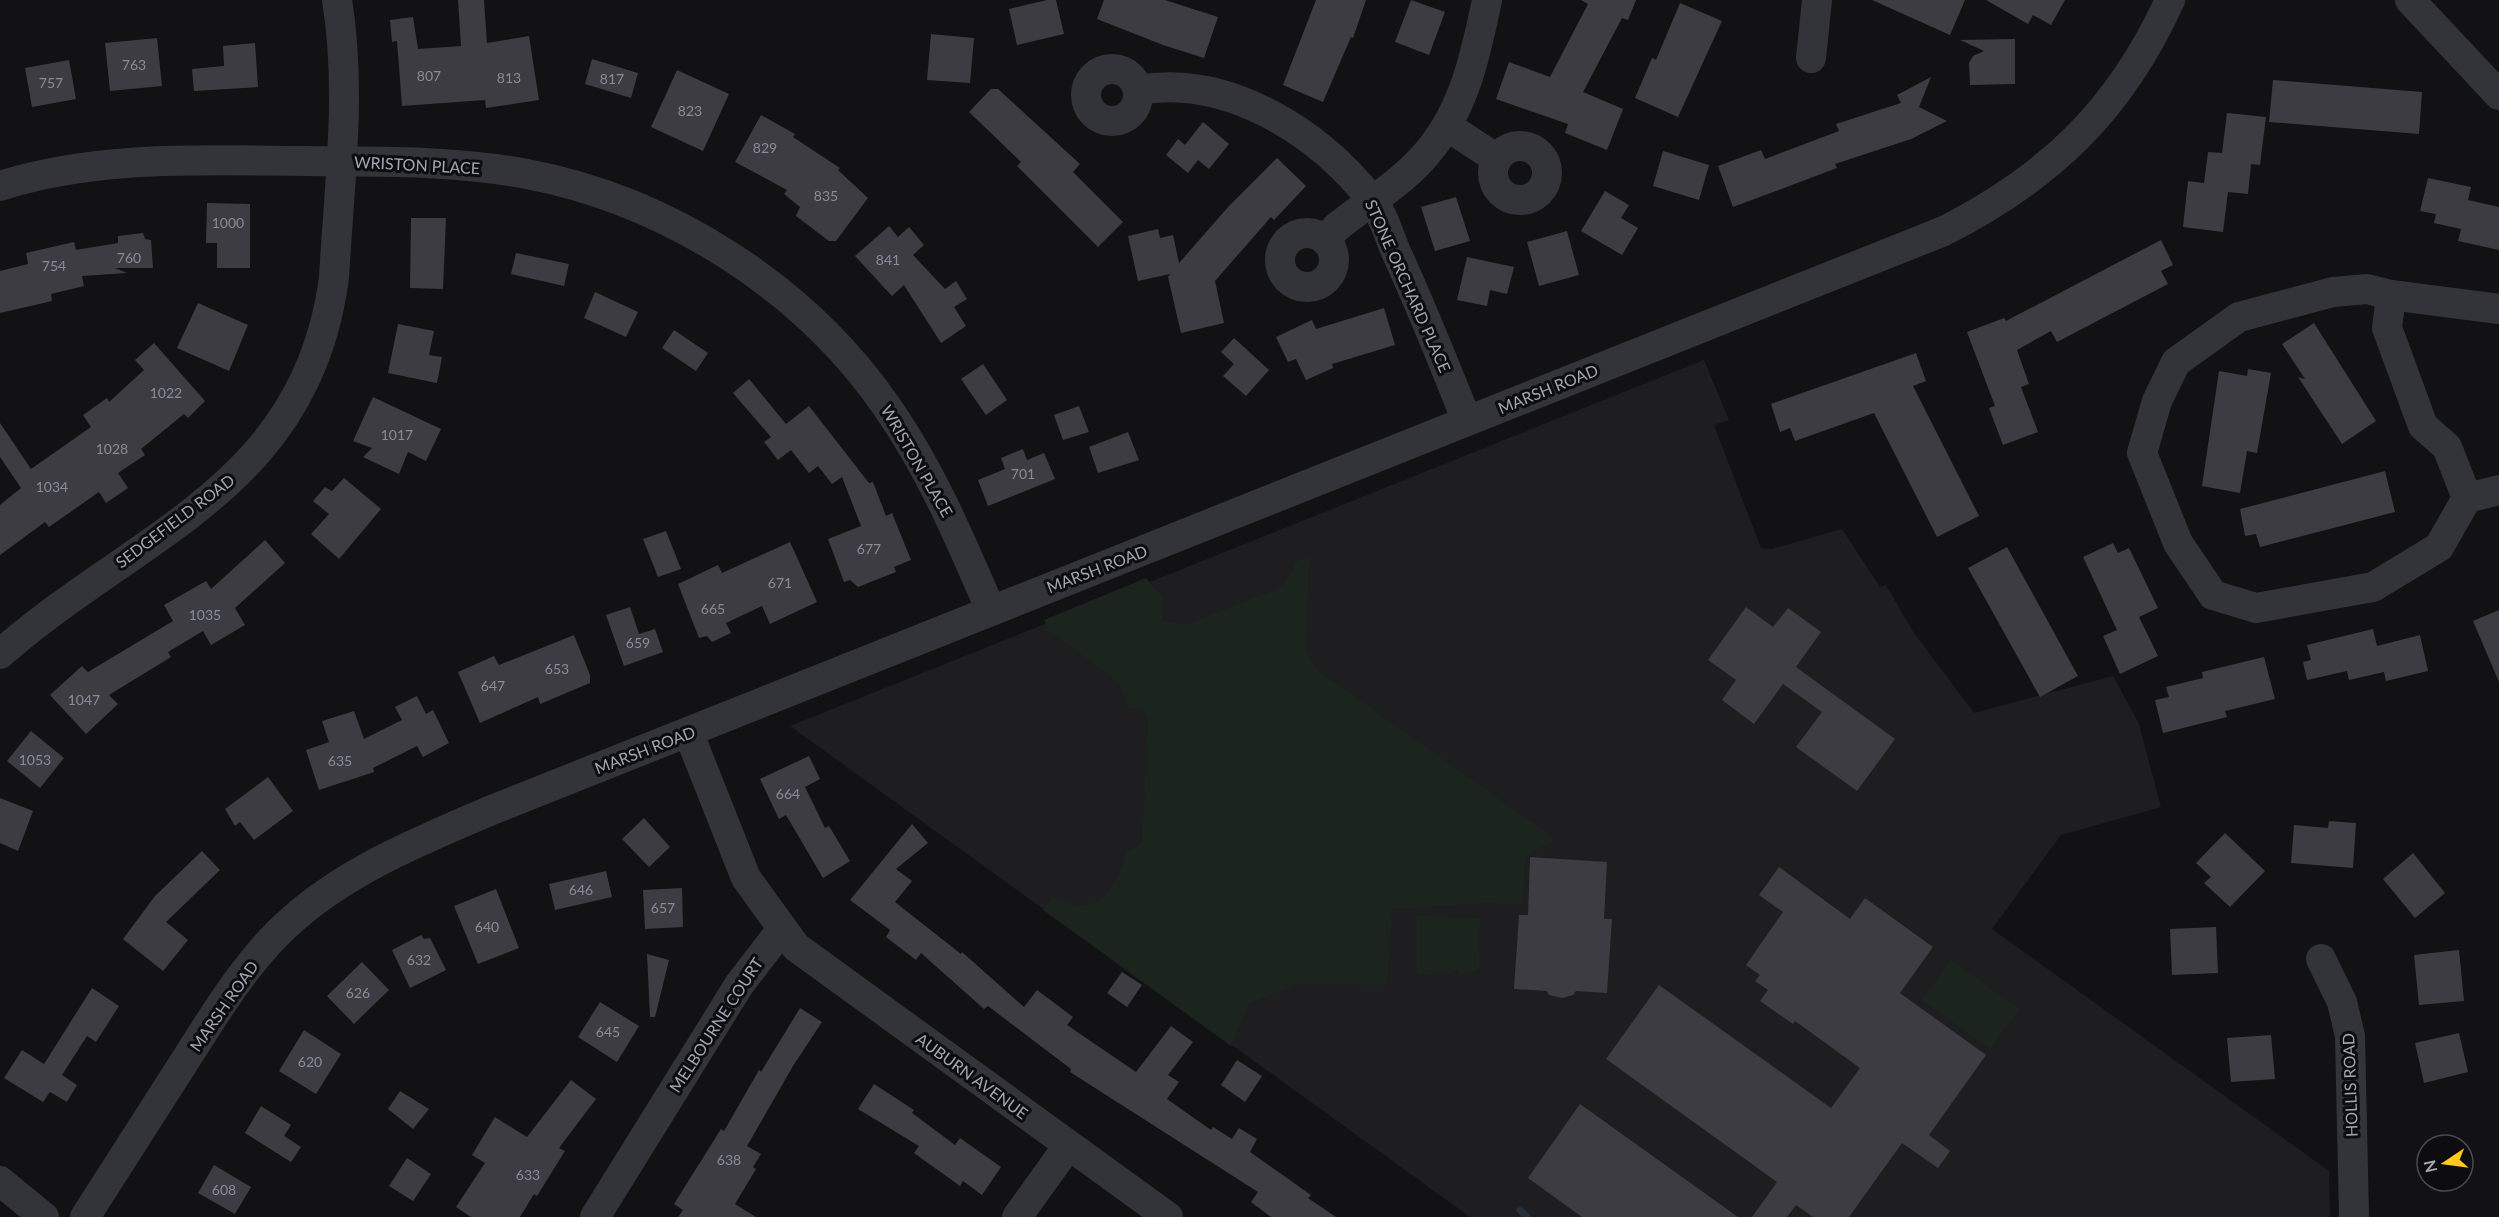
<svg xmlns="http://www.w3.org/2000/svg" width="2499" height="1217" font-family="Lato,sans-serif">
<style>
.built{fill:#1e1e21}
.green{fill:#1c241e}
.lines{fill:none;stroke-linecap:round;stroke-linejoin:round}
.stream{stroke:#273039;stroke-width:7}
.building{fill:#3c3c42}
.minor{stroke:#33333a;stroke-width:30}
.labels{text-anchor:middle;stroke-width:6;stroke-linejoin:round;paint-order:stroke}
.number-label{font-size:14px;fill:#888c99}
.street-label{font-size:16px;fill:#a2a6b6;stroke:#0d0d0f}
</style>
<rect width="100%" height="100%" fill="#121214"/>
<path class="built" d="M1704,360L1729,420L1714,425L1761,548L1772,549L1842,529L1880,587L1886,585L1914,633L1974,713L2113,676L2139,724L2161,807L2061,835L1992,929L2329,1171L2330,1217H1470L790,726Z"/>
<g class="green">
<path d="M1309,558L1306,651L1316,669L1555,839L1525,857L1523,905L1486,903L1392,909L1387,985L1299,984L1249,1003L1231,1046L1043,910L1051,898C1060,900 1070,904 1079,905C1109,907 1120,873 1127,851L1142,843L1148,721L1144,710L1128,707L1120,686L1109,675L1048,630L1044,620L1146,578L1162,596V620L1185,625L1282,587L1298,560Z"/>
<path d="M1417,916L1480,918L1479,968L1471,973H1458L1457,969H1452L1451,973L1421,975L1417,972Z"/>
<path d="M1951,960L2019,1009L1990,1049L1922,1000Z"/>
</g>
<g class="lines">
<path class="stream" d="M1520,1210L1527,1217"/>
</g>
<g class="building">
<path d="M458,0H484L487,43L529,36L539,100L486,108L485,100L402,106L397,41L392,42L390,20L413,17L418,49L461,46Z"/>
<path d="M1047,0H1056L1064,34L1017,45L1009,9Z"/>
<path d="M1104,0H1165L1218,17L1204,58L1163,45L1097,19Z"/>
<path d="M1316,0H1366L1353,38L1351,37L1323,102L1283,85Z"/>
<path d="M1411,0L1445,12L1429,55L1395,42Z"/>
<path d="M1581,0H1636L1628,20L1622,18L1583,92L1623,109L1607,150L1565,133L1568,124L1496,99L1509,62L1550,77L1588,4Z"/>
<path d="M1872,0H1965L1950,35Z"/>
<path d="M1986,0H2065L2051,25L2033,15L2028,24Z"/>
<path d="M1680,3L1722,21L1678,117L1635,98L1652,58L1656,60Z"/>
<path d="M931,34L974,38L970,83L927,80Z"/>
<path d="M157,38L162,86L110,91L105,43Z"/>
<path d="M2015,39V84L1970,85L1969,63L1973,56L1984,51L1960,40Z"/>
<path d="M255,43L258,87L194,91L192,69L224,66L223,46Z"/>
<path d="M592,59L638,73L631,98L585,84Z"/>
<path d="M69,60L76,99L32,107L25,68Z"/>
<path d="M677,70L729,94L703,151L651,127Z"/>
<path d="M1931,77L1919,107L1947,121L1911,139L1835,164L1837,168L1733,207L1718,166L1761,150L1765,159L1839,131L1836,124L1901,103L1897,95Z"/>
<path d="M2273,80L2422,92L2419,134L2269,122Z"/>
<path d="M991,89H998L1080,164L1073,172L1123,222L1098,247L1017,166L1021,162L969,112Z"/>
<path d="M2227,113L2266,117L2260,165L2251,164L2248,194L2228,192L2223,232L2183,227L2188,181L2204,183L2208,152L2222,153Z"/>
<path d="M761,115L795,134L793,137L840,168L838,170L868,198L836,241H829L796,216L800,207L784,194L787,190L735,162Z"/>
<path d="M1203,122L1229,144L1209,169L1198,160L1188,173L1166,155L1178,139L1185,145Z"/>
<path d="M1663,151L1709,165L1699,200L1653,186Z"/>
<path d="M1277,158L1306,186L1274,220L1271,217L1215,281L1224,323L1181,333L1168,277L1170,274L1138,281L1128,236L1158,229L1160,238L1173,235L1179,263L1229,206Z"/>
<path d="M2428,178L2471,187L2468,200L2499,207V250L2458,241L2461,229L2434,223L2436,214L2420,211Z"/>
<path d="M1605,191L1629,205L1621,218L1638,228L1622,255L1581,231Z"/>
<path d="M1456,197L1470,241L1435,251L1421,207Z"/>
<path d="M207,203L250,204V268H217V243H206Z"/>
<path d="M411,218H446L443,289L410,288Z"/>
<path d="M889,226L898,237L909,227L924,245L913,255L945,289L956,281L967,299L954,307L966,326L941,343L904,285L892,296L855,256Z"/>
<path d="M1567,231L1579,275L1539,286L1527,242Z"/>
<path d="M143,233L145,239L151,240L153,268H115L127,273L82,276L84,286L51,294L52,301L0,313V271L28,264L26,253L74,242L76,250L118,243V236Z"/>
<path d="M2161,240L2173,265L2161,271L2168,284L2057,342L2051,331L2017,350L2029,384L2021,387L2038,432L2003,445L1989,408L1995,406L1967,332L2004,318L2006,321Z"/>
<path d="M516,253L569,264L564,286L511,274Z"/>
<path d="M1467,257L1514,267L1507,294L1490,290L1487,306L1457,300Z"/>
<path d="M595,292L638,312L626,337L584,318Z"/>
<path d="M198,303L248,325L229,371L177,348Z"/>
<path d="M1384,308L1395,345L1332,364L1333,368L1306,380L1296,359L1288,362L1276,337L1312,320L1316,329Z"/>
<path d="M2314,323L2376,421L2342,444L2298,377L2305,379L2282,344Z"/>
<path d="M398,324L434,331L429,355L442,357L437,383L388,373Z"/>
<path d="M674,330L708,353L696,371L662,348Z"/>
<path d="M1234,338L1269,370L1246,396L1223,376L1234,364L1221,352Z"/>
<path d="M154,343L205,401L188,418L184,414L141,449L145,455L118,473L128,488L106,503L99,492L49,527L45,522L0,555V505L21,488L0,457V423L31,469L91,427L83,415L107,398L109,402L144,370L135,360Z"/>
<path d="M1916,353L1926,381L1913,386L1979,516L1937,537L1874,413L1795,441L1790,428L1780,432L1771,404Z"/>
<path d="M983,364L1007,400L986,415L961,379Z"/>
<path d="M2248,369L2271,373L2257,453L2247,451L2240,493L2202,486L2219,371L2247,376Z"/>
<path d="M749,379L786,424L809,406L869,483L873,482L886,516L892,513L911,560L894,567L896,572L858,587L850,580L844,582L828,539L861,526L842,477L832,484L818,466L809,473L791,450L778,460L764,442L771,437L733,393Z"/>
<path d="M373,397L441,429L426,461L408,452L399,474L363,457L372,448L353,441Z"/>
<path d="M1079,406L1089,432L1063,440L1054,415Z"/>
<path d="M1128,432L1139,460L1098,473L1089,447Z"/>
<path d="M1023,449L1027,460L1044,453L1055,479L988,506L978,480L1005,469L1001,458Z"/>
<path d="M2385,471L2395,512L2260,547L2256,534L2245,536L2240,509Z"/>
<path d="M344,478L381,509L339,559L311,534L329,514L313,501L325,487L332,491Z"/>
<path d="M666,531L681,569L658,577L643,539Z"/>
<path d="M265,540L285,563L235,608L245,625L211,645L203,631L168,652L171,657L109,695L118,704L86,734L50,695L82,666L88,672L173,621L164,605L206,581L211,589Z"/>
<path d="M790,542L817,602L770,624L762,606L726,623L731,633L712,642L707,636L699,638L678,584L718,565L722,573Z"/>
<path d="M2113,543L2118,553L2129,548L2158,608L2139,617L2158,656L2120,674L2103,636L2117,630L2083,557Z"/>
<path d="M2007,547L2078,676L2040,697L1968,568Z"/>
<path d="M630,607L639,634L655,629L663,652L624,666L606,615Z"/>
<path d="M1746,607L1773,627L1788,608L1821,632L1796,667L1895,739L1857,791L1796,747L1822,712L1783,684L1754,724L1722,700L1736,680L1708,660Z"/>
<path d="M2499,610V682L2473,621Z"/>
<path d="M2373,629L2377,646L2420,635L2428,671L2386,681L2384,672L2349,680L2347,671L2307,680L2303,662L2311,660L2307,645Z"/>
<path d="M574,635L590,675V683L540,704L538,697L480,723L458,672L494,656L499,665Z"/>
<path d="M2264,657L2275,699L2225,711L2227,717L2163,733L2155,700L2169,697L2166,687L2203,678L2202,672Z"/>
<path d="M417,696L426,714L433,710L449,743L423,757L417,746L373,768L374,772L319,790L306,750L329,742L322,721L354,711L364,739L402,720L395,707Z"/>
<path d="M31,731L64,758L40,788L7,761Z"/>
<path d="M809,756L820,779L805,787L825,828L829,826L850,861L823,878L786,815L779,819L760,779Z"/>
<path d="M268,777L293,811L254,840L240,822L235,826L225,809Z"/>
<path d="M0,798L33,811L18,851L0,843Z"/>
<path d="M644,818L670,847L649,867L622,839Z"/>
<path d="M2329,821L2356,823L2353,868L2291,863L2294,825L2328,828Z"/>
<path d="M912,824L928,843L896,869L912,881L895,902L961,954L962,952L1024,1007L1037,990L1073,1017L1067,1025L1136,1072L1171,1026L1193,1042L1168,1075L1179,1082L1167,1099L1211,1130L1213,1127L1232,1139L1239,1128L1257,1139L1250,1152L1311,1195L1308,1198L1336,1217H1271L1251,1202L1258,1192L1070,1072L1071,1069L988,1006L984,1009L921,953L916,960L886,937L890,930L850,900Z"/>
<path d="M2225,833L2265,871L2230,907L2204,883L2211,877L2196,863Z"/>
<path d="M202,851L220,870L166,922L188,940L163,971L123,939L155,896Z"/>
<path d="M2413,853L2445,893L2415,918L2383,879Z"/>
<path d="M1530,857L1607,862L1604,919H1612L1607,993L1576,991L1573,995L1562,998L1549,995L1547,991L1514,989L1519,915H1528Z"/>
<path d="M1779,867L1850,919L1865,898L1933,947L1900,993L1986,1055L1929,1135L1950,1151L1938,1168L1902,1143L1849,1217H1813L1796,1205L1787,1217H1752L1777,1182L1606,1059L1659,985L1831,1108L1860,1068L1795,1021L1793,1024L1760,1001L1768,990L1755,981L1760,975L1746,965L1783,912L1759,895Z"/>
<path d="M606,871L612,897L555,910L549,884Z"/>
<path d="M682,888L683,927L645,929L643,890Z"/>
<path d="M496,889L519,948L478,964L454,906Z"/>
<path d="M2216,927L2218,973L2172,975L2170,929Z"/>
<path d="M421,935L424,939L430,938L446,970L410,988L392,950Z"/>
<path d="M2459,950L2464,1001L2419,1005L2414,955Z"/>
<path d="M647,954L669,960L655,1017H650Z"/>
<path d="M362,962L389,990L354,1024L327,996Z"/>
<path d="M1122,972L1142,985L1127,1007L1107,993Z"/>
<path d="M92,988L119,1006L96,1042L87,1036L62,1075L77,1085L67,1102L50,1092L43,1102L4,1078L22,1050L44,1064Z"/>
<path d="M600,1002L639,1026L617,1062L578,1037Z"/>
<path d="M800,1008L822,1022L793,1066L747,1146L761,1154L753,1167L756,1169L735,1204L756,1217H678L683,1210L674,1204L721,1129L724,1131L759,1070L761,1072Z"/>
<path d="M304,1030L341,1054L316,1094L279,1071Z"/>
<path d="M2459,1033L2468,1072L2424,1083L2415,1043Z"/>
<path d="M2271,1035L2275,1079L2231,1082L2227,1038Z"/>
<path d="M1237,1060L1262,1076L1245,1102L1221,1085Z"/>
<path d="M571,1080L596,1099L559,1148L565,1151L537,1196L534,1194L520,1217H471L456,1207L485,1163L472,1155L495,1117L527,1137Z"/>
<path d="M874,1084L914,1110L912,1113L955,1145L960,1138L1001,1167L982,1195L963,1181L960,1186L914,1153L919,1146L858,1109Z"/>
<path d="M400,1091L429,1109L413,1129L388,1109Z"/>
<path d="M1580,1104L1738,1217H1582L1528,1178Z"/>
<path d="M261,1106L291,1125L284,1136L301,1147L291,1162L245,1133Z"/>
<path d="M407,1158L431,1174L413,1201L389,1186Z"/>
<path d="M214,1165L251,1187L235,1214L198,1193Z"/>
</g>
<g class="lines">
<g class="minor">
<path d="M2410,0L2499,95"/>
<path d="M1811,58L1817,0"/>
<circle cx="1112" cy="95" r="26"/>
<path d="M1138,90C1227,74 1317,131 1371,199C1383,213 1389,236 1396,252C1422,308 1444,364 1467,421"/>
<path d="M1447,126L1497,159"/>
<circle cx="1520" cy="173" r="27"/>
<path d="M0,186C97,155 204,160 305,161C379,162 453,160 527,174C669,201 805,288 887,407C931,470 961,541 991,611"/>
<circle cx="1307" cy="260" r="27"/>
<path d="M1325,240L1337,227C1364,205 1397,186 1421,160C1463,115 1475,59 1487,0"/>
<path d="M2391,295L2387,328L2423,426L2447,447L2467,498L2439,547L2373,587L2256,608L2213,595L2178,543L2142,453L2157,401L2176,362L2239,317L2333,292L2367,289L2391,295L2499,309"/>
<path d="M2467,498L2499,490"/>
<path d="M0,654C140,531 305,489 334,278C339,186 352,91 337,0"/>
<path d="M689,734L746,878L796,947L1168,1217"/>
<path d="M2321,959L2342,1002L2350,1036L2354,1217"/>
<path d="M0,1181L44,1217"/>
<path d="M85,1217C119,1163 154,1110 188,1056C218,1009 250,956 293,919C350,869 418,842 487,812L1944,231C2050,177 2120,110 2170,0"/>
<path d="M595,1217L739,985L782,929"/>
<path d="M1017,1217L1068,1146"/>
</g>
</g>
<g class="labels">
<g class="number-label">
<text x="134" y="70">763</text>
<text x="429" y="81">807</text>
<text x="509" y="83">813</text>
<text x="612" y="84">817</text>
<text x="51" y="88">757</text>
<text x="690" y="116">823</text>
<text x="765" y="153">829</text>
<text x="826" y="201">835</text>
<text x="228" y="228">1000</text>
<text x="129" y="263">760</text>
<text x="888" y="265">841</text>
<text x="54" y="271">754</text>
<text x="166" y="398">1022</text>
<text x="397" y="440">1017</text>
<text x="112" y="454">1028</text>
<text x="1023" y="479">701</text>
<text x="52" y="492">1034</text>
<text x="869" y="554">677</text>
<text x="780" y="588">671</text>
<text x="713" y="614">665</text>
<text x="205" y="620">1035</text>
<text x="638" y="648">659</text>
<text x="557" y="674">653</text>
<text x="493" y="691">647</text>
<text x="84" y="705">1047</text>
<text x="35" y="765">1053</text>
<text x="340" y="766">635</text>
<text x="788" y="799">664</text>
<text x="581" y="895">646</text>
<text x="663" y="913">657</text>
<text x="487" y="932">640</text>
<text x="419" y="965">632</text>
<text x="358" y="998">626</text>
<text x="608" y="1037">645</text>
<text x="310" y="1067">620</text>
<text x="729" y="1165">638</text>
<text x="528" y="1180">633</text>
<text x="224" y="1195">608</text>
</g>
<g class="street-label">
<text transform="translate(417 165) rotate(3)" y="6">WRISTON PLACE</text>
<text transform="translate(1408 286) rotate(66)" y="6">STONE ORCHARD PLACE</text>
<text transform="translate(1548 389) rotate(-22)" y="6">MARSH ROAD</text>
<text transform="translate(917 461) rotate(60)" y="6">WRISTON PLACE</text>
<text transform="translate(175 521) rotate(-37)" y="6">SEDGEFIELD ROAD</text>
<text transform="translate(1097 569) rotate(-21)" y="6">MARSH ROAD</text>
<text transform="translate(645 750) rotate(-21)" y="6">MARSH ROAD</text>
<text transform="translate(224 1006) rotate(-55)" y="6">MARSH ROAD</text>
<text transform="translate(716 1025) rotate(-57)" y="6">MELBOURNE COURT</text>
<text transform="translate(972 1076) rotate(36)" y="6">AUBURN AVENUE</text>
<text transform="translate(2350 1085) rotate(-92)" y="6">HOLLIS ROAD</text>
</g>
</g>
<g transform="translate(2445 1163) rotate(257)"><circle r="28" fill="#0d0d0f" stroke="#494a52" stroke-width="1.5"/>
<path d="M0-4.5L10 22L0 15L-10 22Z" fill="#ffc91f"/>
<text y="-9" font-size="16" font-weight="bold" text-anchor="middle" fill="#a2a6b6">N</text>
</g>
</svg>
